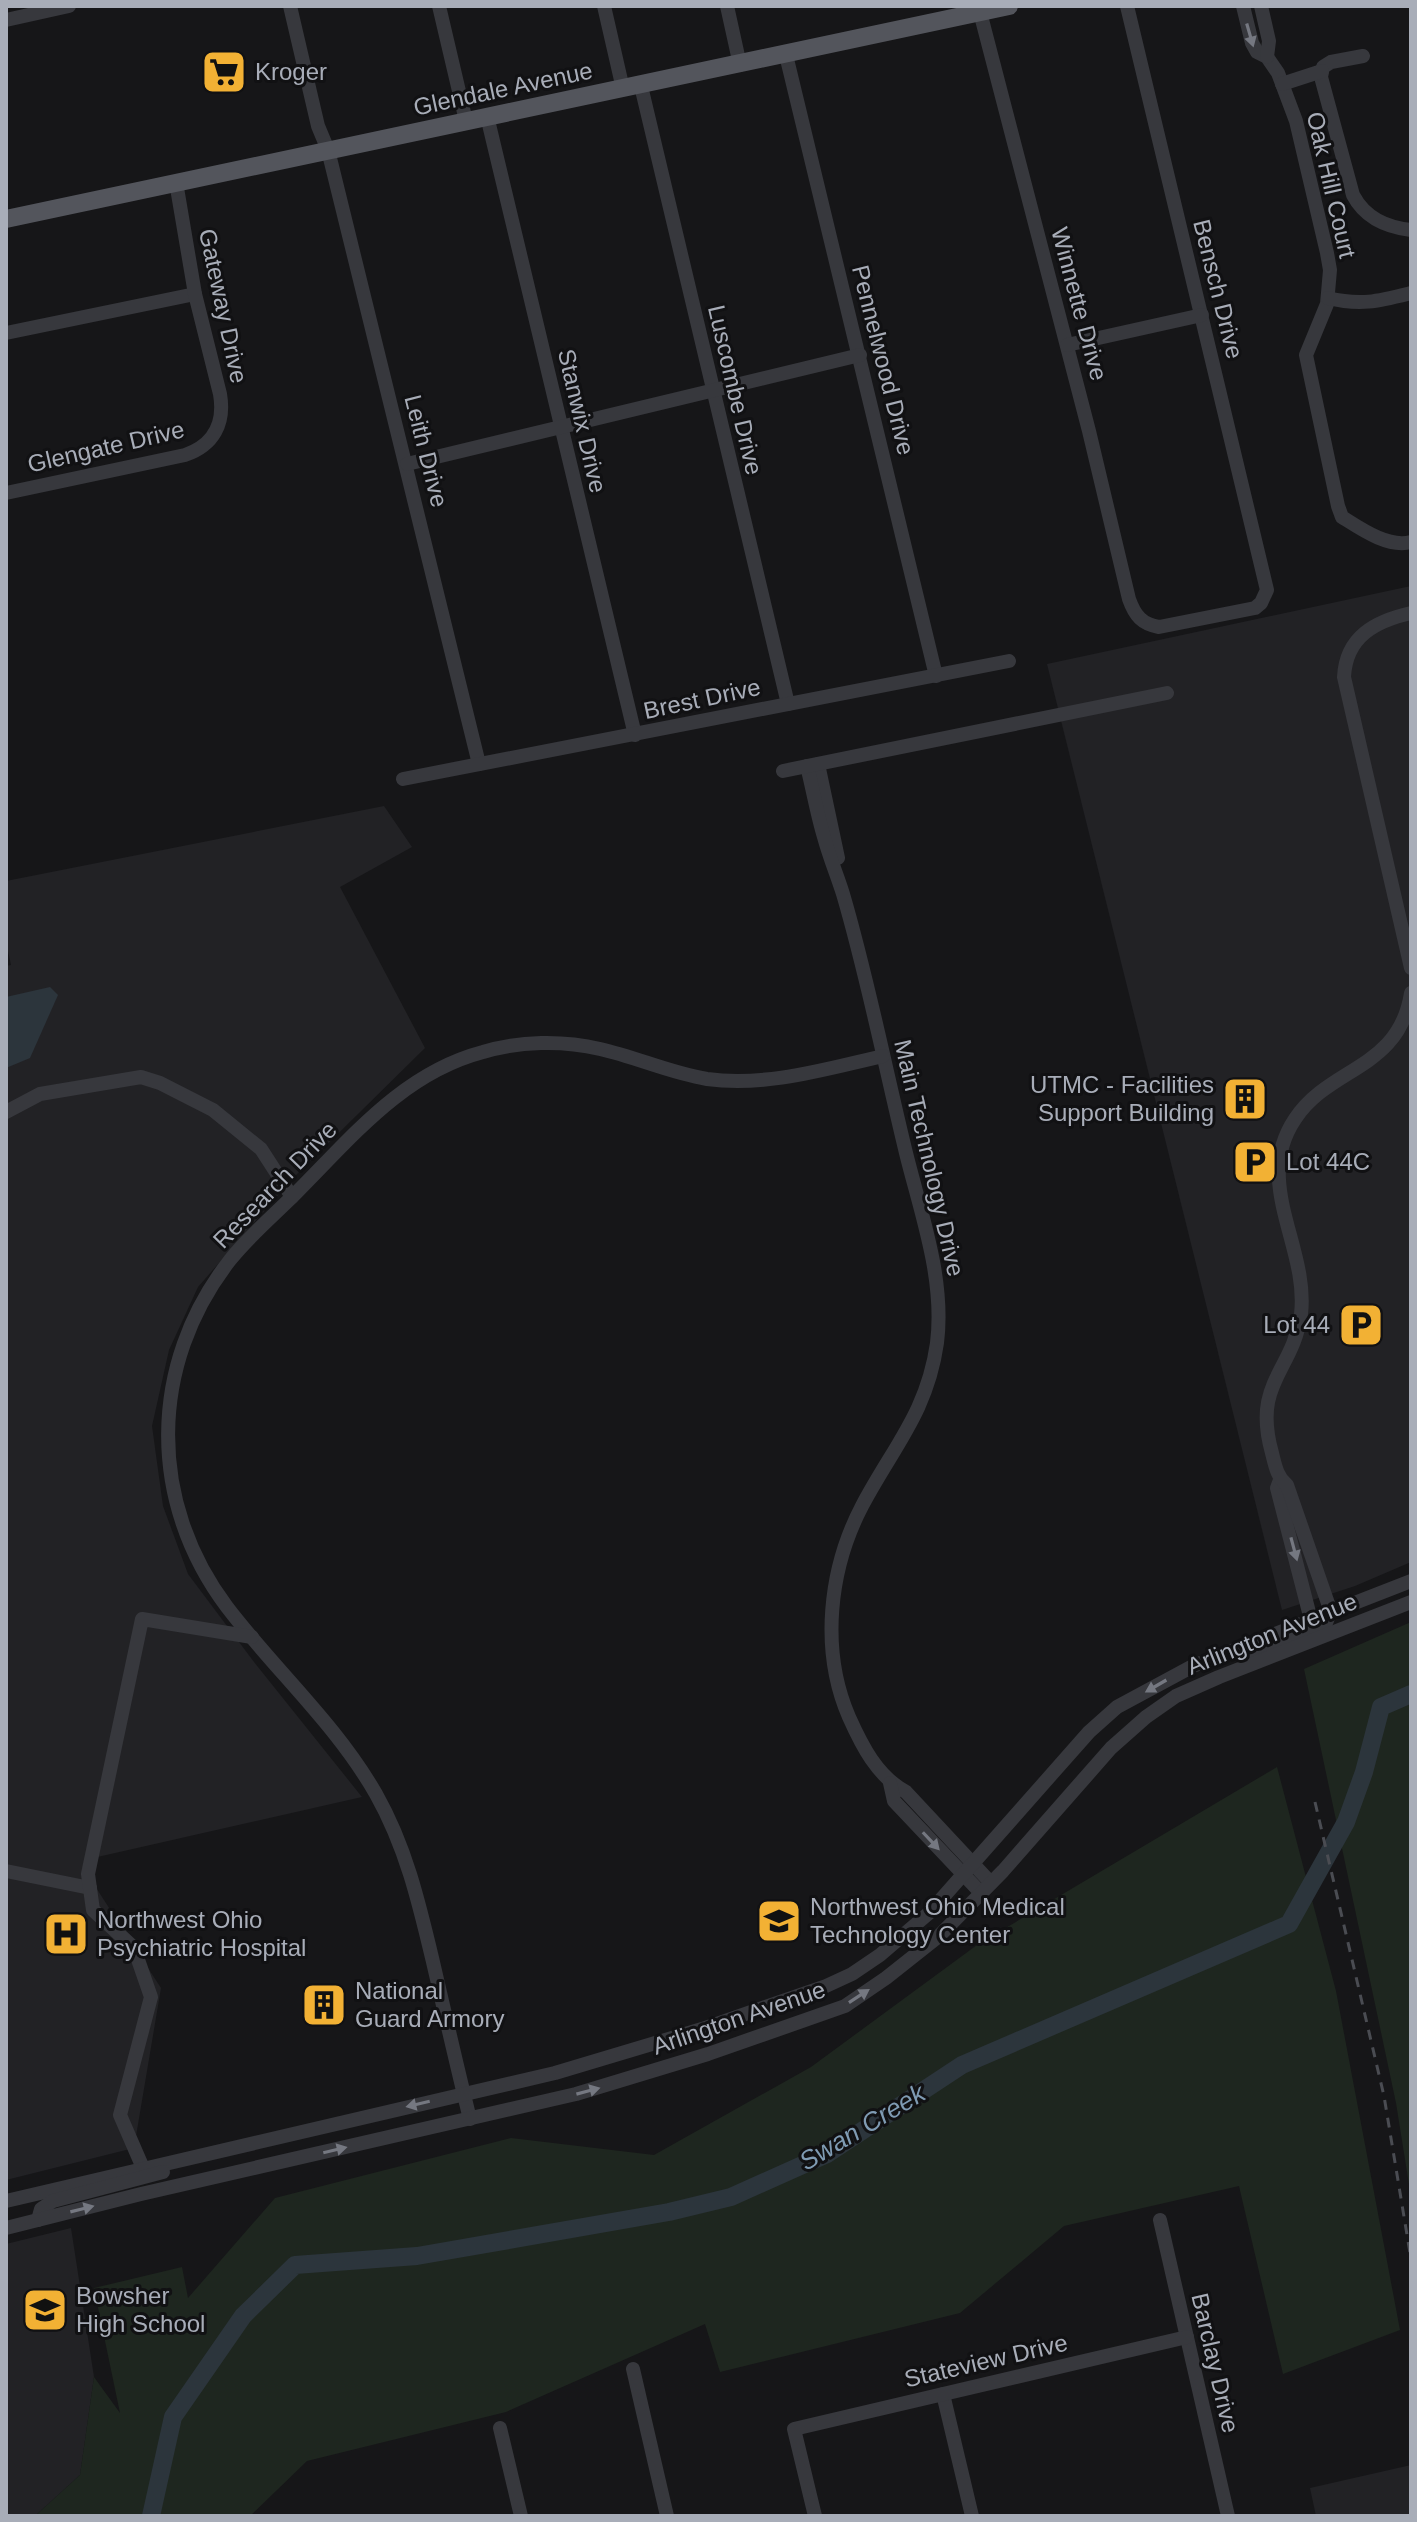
<svg xmlns="http://www.w3.org/2000/svg" width="1417" height="2522" font-family="Arial,sans-serif">
<style>
.built{fill:#222225}
.green{fill:#1e261f}
.water{fill:#2c353c}
.lines{fill:none;stroke-linecap:round;stroke-linejoin:round}
.river{stroke:#2c353c;stroke-width:18}
.minor{stroke:#37383d;stroke-width:14}
.major{stroke:#53555c;stroke-width:18}
.rail{stroke:#4a4c52;stroke-width:3;stroke-dasharray:10 8;stroke-linecap:butt}
.oneway{fill:#757881}
.labels{text-anchor:middle;stroke-width:6;stroke-linejoin:round;paint-order:stroke}
.poi-label{font-size:24px;fill:#a8adb8;stroke:#111113;text-anchor:start}
.street-label{font-size:24px;fill:#a8adb8;stroke:#111113}
.water-label{font-size:26px;font-style:italic;fill:#7f9bb3;stroke:#111113}
</style>
<rect width="100%" height="100%" fill="#161618"/>
<g class="built">
<path d="M1411,586V1562L1355,1586L1282,1610L1047,664Z"/>
<path d="M384,806L412,847L340,887L425,1048L293,1178L198,1287L169,1350L152,1426L163,1506L188,1574L254,1662L362,1797L93,1858L91,1880L161,1988L134,2148L6,2180V966L11,965L6,942V881Z"/>
<path d="M71,2228L94,2377L80,2475L35,2516H6V2244Z"/>
<path d="M1411,2465V2516H1316L1310,2488Z"/>
</g>
<g class="green">
<path d="M1411,1622V2197L1396,2103L1304,1669Z"/>
<path d="M1277,1767L1336,1991L1400,2330L1283,2374L1239,2186L1064,2226L960,2313L720,2372L705,2324L506,2412L307,2461L250,2516H35L80,2475L94,2377L120,2413L94,2288L182,2267L188,2298L275,2198L511,2138L654,2155L811,2067L977,1945Z"/>
</g>
<path class="water" d="M50,987L58,995L30,1058L6,1068V997Z"/>
<g class="lines">
<path class="river" d="M151,2516L173,2417L243,2316L295,2265L417,2256L669,2212L731,2197L827,2154L962,2065L1289,1924L1346,1822L1364,1772L1381,1707L1411,1694"/>
<g class="minor">
<path d="M290,6L318,126L328,150L479,764"/>
<path d="M439,6L466,121"/>
<path d="M604,6L623,89"/>
<path d="M727,6L740,65"/>
<path d="M1243,6L1252,43L1257,52L1267,57L1278,73L1296,121L1327,253L1330,270L1327,304L1306,355L1338,506L1342,517C1361,529 1388,548 1411,542"/>
<path d="M1261,6L1269,41L1267,57"/>
<path d="M980,12L1089,431L1129,599C1135,616 1142,624 1159,627L1255,608L1261,603L1267,590L1127,6"/>
<path d="M6,20L69,6"/>
<path d="M786,55L936,676"/>
<path d="M1363,56L1331,62L1323,67L1321,77L1353,195C1365,218 1386,227 1411,230"/>
<path d="M1282,84L1322,71"/>
<path d="M641,86L788,704"/>
<path d="M487,116L635,735"/>
<path d="M1328,298C1361,306 1379,301 1411,293"/>
<path d="M6,333L195,294"/>
<path d="M1067,345L1202,315"/>
<path d="M407,464L860,355"/>
<path d="M6,493L185,455C214,445 225,423 220,394L195,294L176,182"/>
<path d="M1411,613C1376,621 1346,636 1344,677L1411,968"/>
<path d="M818,764L838,858"/>
<path d="M807,766C813,790 817,814 824,837C829,856 837,875 843,894C868,979 885,1067 906,1153C921,1214 945,1279 937,1343C927,1413 893,1447 862,1506C829,1569 820,1650 849,1717C862,1746 877,1776 906,1792L991,1883"/>
<path d="M783,771L1167,693"/>
<path d="M403,779L1009,661"/>
<path d="M6,1112L40,1094L141,1077L160,1083L213,1110L261,1149L292,1197"/>
<path d="M1280,1480L1277,1488L1311,1620"/>
<path d="M1331,1612L1287,1485C1277,1477 1275,1465 1272,1453C1252,1382 1293,1372 1301,1314C1309,1247 1252,1183 1295,1119C1330,1066 1399,1070 1411,993"/>
<path d="M1248,1654L1317,1629L1326,1623L1330,1613"/>
<path d="M890,1783L894,1801L981,1893"/>
<path d="M6,1871L90,1888"/>
<path d="M470,2119C457,2067 445,2014 433,1962C419,1903 406,1847 376,1794C336,1724 275,1670 227,1607C148,1502 148,1365 230,1260C249,1236 274,1215 296,1193C352,1137 403,1073 483,1052C520,1041 562,1040 600,1049C636,1057 670,1073 707,1079C767,1087 825,1069 883,1056"/>
<path d="M143,2168L120,2115L151,1997L134,1948L93,1910L88,1874L142,1619L252,1637"/>
<path d="M6,2201L555,2073L702,2029L826,1986L852,1974L880,1955L929,1913L1089,1732L1117,1707L1193,1666L1411,1581"/>
<path d="M38,2220L41,2209L53,2201L163,2172"/>
<path d="M1160,2220L1228,2516"/>
<path d="M6,2228L141,2194L576,2094L708,2054L845,2006L886,1978L939,1936L1003,1871L1111,1748L1146,1717L1176,1696L1219,1677L1411,1602"/>
<path d="M633,2369L667,2516"/>
<path d="M943,2394L972,2516"/>
<path d="M500,2428L521,2516"/>
<path d="M815,2516L794,2429L1187,2337"/>
</g>
<path class="major" d="M6,219L1009,6"/>
<path class="rail" d="M1315,1802L1384,2096L1411,2259"/>
</g>
<defs><path id="oneway-solid" d="M-6-.8H1V-3.2L6.5 0L1 3.2V.8H-6Z" transform="scale(2)"/></defs>
<g class="oneway">
<use href="#oneway-solid" transform="translate(1250 35) rotate(74)"/>
<use href="#oneway-solid" transform="translate(1294 1549) rotate(75)"/>
<use href="#oneway-solid" transform="translate(1156 1686) rotate(150)"/>
<use href="#oneway-solid" transform="translate(931 1841) rotate(47)"/>
<use href="#oneway-solid" transform="translate(859 1996) rotate(-33)"/>
<use href="#oneway-solid" transform="translate(588 2091) rotate(-15)"/>
<use href="#oneway-solid" transform="translate(418 2104) rotate(167)"/>
<use href="#oneway-solid" transform="translate(335 2150) rotate(-13)"/>
<use href="#oneway-solid" transform="translate(82 2209) rotate(-14)"/>
</g>
<defs>
<g id="supermarket-square" transform="scale(2.3)"><rect x="-9" y="-9" width="18" height="18" rx="4" fill="#f2b134" stroke="#111113"/><path d="M-6-5.5h2.5l.6 2H6L4.5 2H-2.5L-4.4-4H-6ZM-1.5 3.2a1.3 1.3 0 1 0 .1 0ZM3 3.2a1.3 1.3 0 1 0 .1 0Z" fill="#111"/></g>
<g id="building-square" transform="scale(2.3)"><rect x="-9" y="-9" width="18" height="18" rx="4" fill="#f2b134" stroke="#111113"/><path d="M-4-6H4V6H1V3H-1V6H-4ZM-2.5-4.3h1.7v1.8h-1.7ZM.8-4.3h1.7v1.8H.8ZM-2.5-1h1.7V.8h-1.7ZM.8-1h1.7V.8H.8Z" fill="#111"/></g>
<g id="parking-square" transform="scale(2.3)"><rect x="-9" y="-9" width="18" height="18" rx="4" fill="#f2b134" stroke="#111113"/><path d="M-3.5-5.5H1a3.5 3.5 0 0 1 0 7H-1V5.5H-3.5ZM-1-3.4V-.6H.8a1.4 1.4 0 0 0 0-2.8Z" fill="#111"/></g>
<g id="university-square" transform="scale(2.3)"><rect x="-9" y="-9" width="18" height="18" rx="4" fill="#f2b134" stroke="#111113"/><path d="M0-5L7-2L0 1L-7-2ZM-4 1L0 2.5L4 1V4Q0 6-4 4Z" fill="#111"/></g>
<g id="hospital-square" transform="scale(2.3)"><rect x="-9" y="-9" width="18" height="18" rx="4" fill="#f2b134" stroke="#111113"/><path d="M-5-5h3v3.5h4V-5h3V5h-3V1.5h-4V5h-3Z" fill="#111"/></g>
<g id="school-square" transform="scale(2.3)"><rect x="-9" y="-9" width="18" height="18" rx="4" fill="#f2b134" stroke="#111113"/><path d="M0-5L7-2L0 1L-7-2ZM-4 1L0 2.5L4 1V4Q0 6-4 4Z" fill="#111"/></g>
</defs>
<g fill-rule="evenodd">
<use href="#supermarket-square" x="224" y="72"/>
<use href="#building-square" x="1245" y="1099"/>
<use href="#parking-square" x="1255" y="1162"/>
<use href="#parking-square" x="1361" y="1325"/>
<use href="#university-square" x="779" y="1921"/>
<use href="#hospital-square" x="66" y="1934"/>
<use href="#building-square" x="324" y="2005"/>
<use href="#school-square" x="45" y="2310"/>
</g>
<g class="labels">
<g class="poi-label">
<text x="255" y="80">Kroger</text>
<text x="1214" y="1093" text-anchor="end">UTMC - Facilities<tspan x="1214" dy="28">Support Building</tspan></text>
<text x="1286" y="1170">Lot 44C</text>
<text x="1330" y="1333" text-anchor="end">Lot 44</text>
<text x="810" y="1915">Northwest Ohio Medical<tspan x="810" dy="28">Technology Center</tspan></text>
<text x="97" y="1928">Northwest Ohio<tspan x="97" dy="28">Psychiatric Hospital</tspan></text>
<text x="355" y="1999">National<tspan x="355" dy="28">Guard Armory</tspan></text>
<text x="76" y="2304">Bowsher<tspan x="76" dy="28">High School</tspan></text>
</g>
<g class="street-label">
<text transform="translate(503 89) rotate(-12)" y="8">Glendale Avenue</text>
<text transform="translate(1331 185) rotate(77)" y="8">Oak Hill Court</text>
<text transform="translate(1218 289) rotate(76)" y="8">Bensch Drive</text>
<text transform="translate(1079 304) rotate(75)" y="8">Winnette Drive</text>
<text transform="translate(223 306) rotate(78)" y="8">Gateway Drive</text>
<text transform="translate(883 360) rotate(76)" y="8">Pennelwood Drive</text>
<text transform="translate(735 390) rotate(77)" y="8">Luscombe Drive</text>
<text transform="translate(582 421) rotate(77)" y="8">Stanwix Drive</text>
<text transform="translate(106 447) rotate(-13)" y="8">Glengate Drive</text>
<text transform="translate(426 451) rotate(76)" y="8">Leith Drive</text>
<text transform="translate(702 699) rotate(-12)" y="8">Brest Drive</text>
<text transform="translate(929 1158) rotate(77)" y="8">Main Technology Drive</text>
<text transform="translate(275 1185) rotate(-46)" y="8">Research Drive</text>
<text transform="translate(1272 1634) rotate(-22)" y="8">Arlington Avenue</text>
<text transform="translate(739 2018) rotate(-19)" y="8">Arlington Avenue</text>
<text transform="translate(986 2361) rotate(-13)" y="8">Stateview Drive</text>
<text transform="translate(1215 2363) rotate(77)" y="8">Barclay Drive</text>
</g>
<g class="water-label">
<text transform="translate(862 2127) rotate(-31)" y="9">Swan Creek</text>
</g>
</g>
<rect width="1417" height="2522" fill="none" stroke="#a8adb8" stroke-width="16"/>
</svg>
